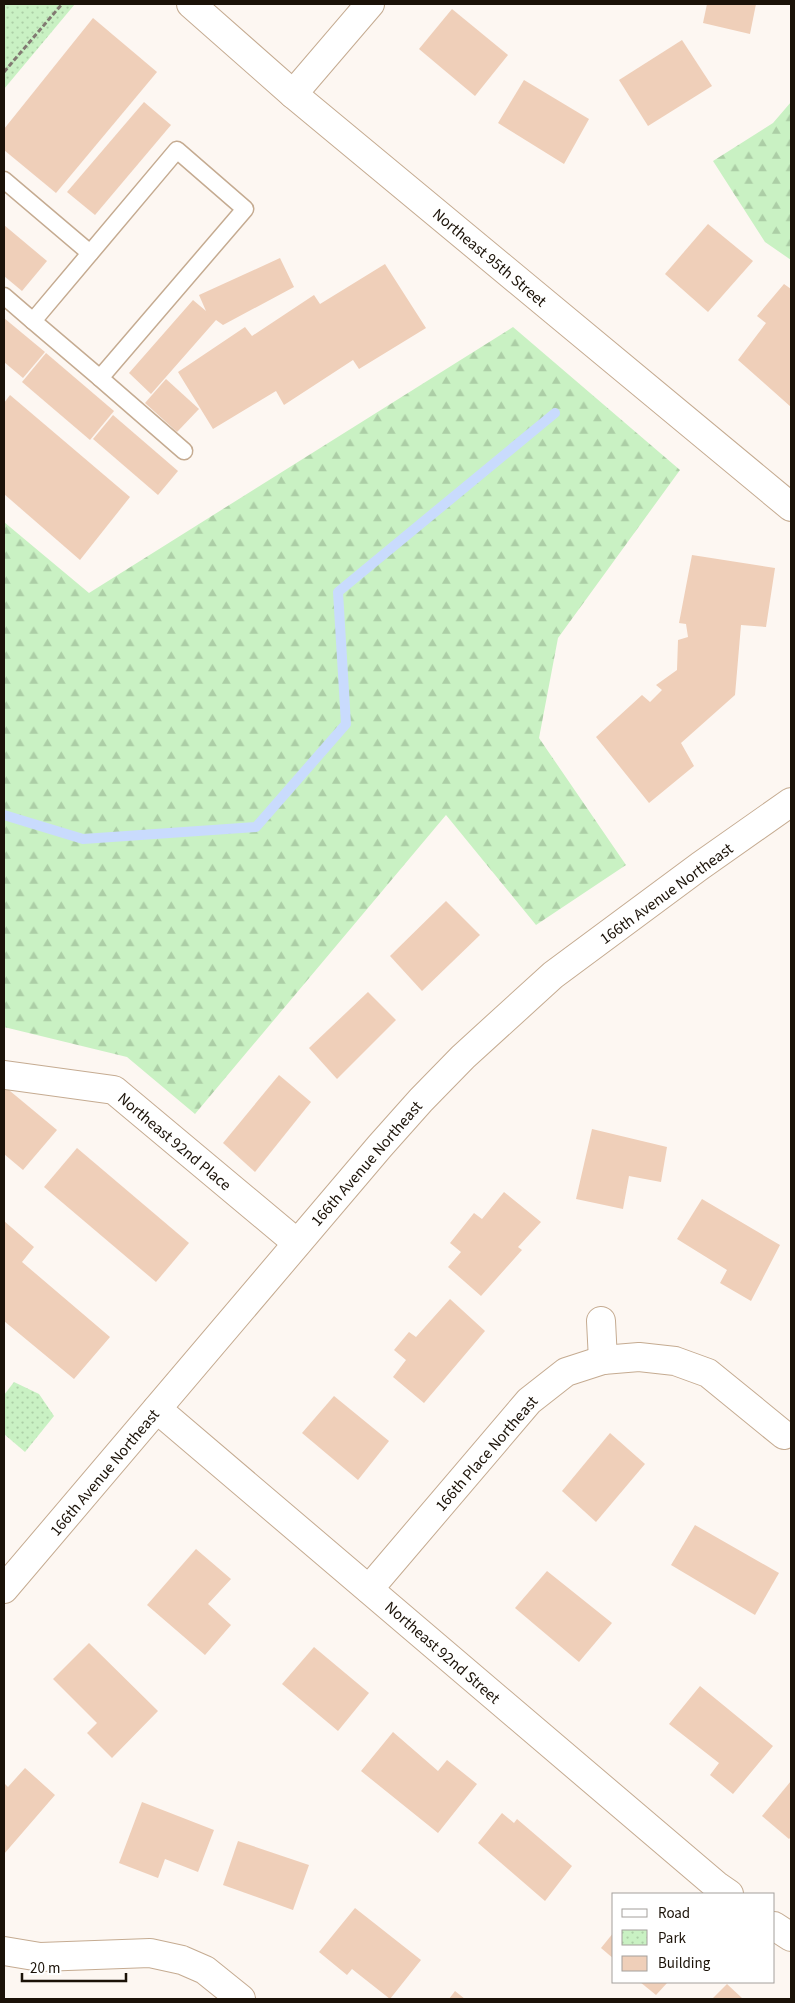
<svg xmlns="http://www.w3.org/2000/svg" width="795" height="2003" font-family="'Source Sans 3',sans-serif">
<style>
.forest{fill:url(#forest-firs)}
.park{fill:url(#park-dots)}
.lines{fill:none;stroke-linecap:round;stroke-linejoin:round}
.stream{stroke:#c9dbfd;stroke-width:10}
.building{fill:#efcfb9}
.lane-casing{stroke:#c5ab91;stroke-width:19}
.street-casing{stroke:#c5ab91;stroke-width:30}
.secondary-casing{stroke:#c5ab91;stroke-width:30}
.path{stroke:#827a72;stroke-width:3;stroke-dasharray:5 2.5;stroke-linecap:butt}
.lane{stroke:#fff;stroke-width:16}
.street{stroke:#fff;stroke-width:28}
.secondary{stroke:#fff;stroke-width:28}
.labels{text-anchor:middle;stroke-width:5;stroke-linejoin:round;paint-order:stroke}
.street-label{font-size:16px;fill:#1b1208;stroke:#fff}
</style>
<defs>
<pattern id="forest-firs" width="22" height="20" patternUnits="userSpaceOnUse" patternTransform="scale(1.25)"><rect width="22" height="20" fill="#c9f1c3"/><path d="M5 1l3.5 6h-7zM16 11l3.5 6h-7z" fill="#accea6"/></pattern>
<pattern id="park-dots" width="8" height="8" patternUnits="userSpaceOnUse" patternTransform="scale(1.25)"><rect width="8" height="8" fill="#c9f1c3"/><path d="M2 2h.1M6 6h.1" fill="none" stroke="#accea6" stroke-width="1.8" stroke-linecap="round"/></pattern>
</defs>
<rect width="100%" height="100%" fill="#fdf7f2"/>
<g class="forest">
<path d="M791,102V260L765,242L713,161L773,123Z"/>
<path d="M513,327L680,470L558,638L539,738L626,865L536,925L446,815L195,1114L127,1057L4,1027V522L89,593Z"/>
</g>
<g class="park">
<path d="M4,4H75L4,89Z"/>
<path d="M14,1382L39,1394L54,1416L25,1452L4,1434V1395Z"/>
</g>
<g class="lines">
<path class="stream" d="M4,815L83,839L256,827L346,724L338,592L555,413"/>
</g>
<g class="building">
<path d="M707,4H756L750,34L703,23Z"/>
<path d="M452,9L508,55L475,96L419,49Z"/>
<path d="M93,18L157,72L56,193L4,150V129Z"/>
<path d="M682,40L712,86L648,126L619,80Z"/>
<path d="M524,80L589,119L564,164L498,123Z"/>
<path d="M144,102L171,125L95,215L67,192Z"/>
<path d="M708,224L753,261L708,312L665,274Z"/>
<path d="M4,225L47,261L22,291L4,276Z"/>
<path d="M280,258L294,287L223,325L216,320L151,394L129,373L193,300L206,311L199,295Z"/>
<path d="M385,264L426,328L359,369L353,360L284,405L276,391L213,429L178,372L245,327L252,336L314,295L320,304Z"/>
<path d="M784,284L791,289V407L738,360L766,323L757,316Z"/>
<path d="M4,318L45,352L23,378L4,362Z"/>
<path d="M46,353L114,411L90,440L22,382Z"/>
<path d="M166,379L199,409L177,432L145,403Z"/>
<path d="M10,395L130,497L80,560L4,494V403Z"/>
<path d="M113,415L178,471L158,495L93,439Z"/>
<path d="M692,555L775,568L766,627L741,625L735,695L681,743L694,766L649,803L596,737L642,695L650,702L662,690L656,685L677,670L678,640L688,637L686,624L679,623Z"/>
<path d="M446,901L480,935L422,991L390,956Z"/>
<path d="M368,992L396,1020L337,1079L309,1048Z"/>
<path d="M279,1075L311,1102L255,1172L223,1143Z"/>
<path d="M4,1086L57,1130L23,1170L4,1154Z"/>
<path d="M592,1129L667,1147L661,1182L629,1176L623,1209L576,1199Z"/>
<path d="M77,1148L189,1243L156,1282L44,1187Z"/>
<path d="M504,1192L541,1222L518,1247L522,1250L481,1296L448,1267L461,1252L450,1243L474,1213L482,1219Z"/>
<path d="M702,1199L780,1245L751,1301L720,1283L727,1270L677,1239Z"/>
<path d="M4,1221L34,1247L22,1262L110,1337L74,1379L4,1321Z"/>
<path d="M450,1299L485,1331L424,1403L393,1377L406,1360L394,1350L409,1332L416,1337Z"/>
<path d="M334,1396L389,1441L358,1480L302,1433Z"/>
<path d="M610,1433L645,1464L596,1522L562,1491Z"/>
<path d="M695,1525L779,1573L755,1615L671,1565Z"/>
<path d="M196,1549L231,1579L208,1604L231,1625L205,1655L147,1605Z"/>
<path d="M547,1571L612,1623L579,1662L515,1608Z"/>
<path d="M89,1643L158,1711L112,1758L87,1733L97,1723L53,1679Z"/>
<path d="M314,1647L369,1693L338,1731L282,1684Z"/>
<path d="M700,1686L773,1746L733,1794L710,1775L719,1763L669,1724Z"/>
<path d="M393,1732L438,1771L447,1760L477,1784L438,1833L361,1771Z"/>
<path d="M25,1768L55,1795L4,1854V1783L8,1787Z"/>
<path d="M791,1781V1837L789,1839L762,1816Z"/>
<path d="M142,1802L214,1830L198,1872L165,1859L158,1878L119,1863Z"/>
<path d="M502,1813L514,1823L517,1819L572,1866L545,1901L478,1843Z"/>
<path d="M238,1841L309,1865L293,1910L223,1885Z"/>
<path d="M355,1908L421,1960L390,1999L352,1969L347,1975L319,1952Z"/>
<path d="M614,1932V1959L601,1948Z"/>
<path d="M640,1982H668L656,1995Z"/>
<path d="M727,1984L743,1999H712Z"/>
<path d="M455,1991L465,1999H449Z"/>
</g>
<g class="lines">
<g class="lane-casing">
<g id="lane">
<path d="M177,150L245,209L100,378L33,321Z"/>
<path d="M4,180L90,253"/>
<path d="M4,296L33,321"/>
<path d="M100,378L184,451"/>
</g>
</g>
<g class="street-casing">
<g id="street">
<path d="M191,4L293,94L791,507"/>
<path d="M293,94L370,4"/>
<path d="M5,1075L114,1090L297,1243"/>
<path d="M601,1321L603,1360"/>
<path d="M157,1409L716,1885L729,1894"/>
<path d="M369,1589L529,1401L566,1372L603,1360L639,1357L675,1361L708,1373L784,1435"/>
<path d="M774,1926L791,1937"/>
<path d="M4,1951L40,1957L150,1953L182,1960L205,1970L241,1999"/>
</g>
</g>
<g class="secondary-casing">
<path id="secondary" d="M4,1589L380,1146L421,1100L463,1057L553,975L700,866L791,802"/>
</g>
<path class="path" d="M4,72L62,4"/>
<use href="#lane" class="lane"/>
<use href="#street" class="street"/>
<use href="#secondary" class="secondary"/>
</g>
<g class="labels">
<g class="street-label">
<text transform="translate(490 257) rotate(40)" y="6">Northeast 95th Street</text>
<text transform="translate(666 893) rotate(-36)" y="6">166th Avenue Northeast</text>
<text transform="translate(175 1141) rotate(40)" y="6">Northeast 92nd Place</text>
<text transform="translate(366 1163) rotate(-49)" y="6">166th Avenue Northeast</text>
<text transform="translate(486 1453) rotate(-49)" y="6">166th Place Northeast</text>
<text transform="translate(104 1472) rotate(-50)" y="6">166th Avenue Northeast</text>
<text transform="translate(443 1652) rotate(41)" y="6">Northeast 92nd Street</text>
</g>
</g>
<rect width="795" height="2003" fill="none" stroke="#1b1208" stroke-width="10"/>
<rect x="612" y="1893" width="162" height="90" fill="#ffffff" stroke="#a4a09c"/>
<rect x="622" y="1909" width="25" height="8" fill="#ffffff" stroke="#a4a09c"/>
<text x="658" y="1918" font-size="15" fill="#1b1208">Road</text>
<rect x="622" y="1930" width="25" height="15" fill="url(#park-dots)" stroke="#a4a09c"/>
<text x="658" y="1943" font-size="15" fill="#1b1208">Park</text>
<rect x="622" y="1956" width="25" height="15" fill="#efcfb9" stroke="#a4a09c"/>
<text x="658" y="1968" font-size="15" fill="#1b1208">Building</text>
<path d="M22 1973v8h104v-8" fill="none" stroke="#1b1208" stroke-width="2.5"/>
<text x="30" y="1973" font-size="15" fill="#1b1208" stroke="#ffffff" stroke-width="4" paint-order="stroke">20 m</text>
</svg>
